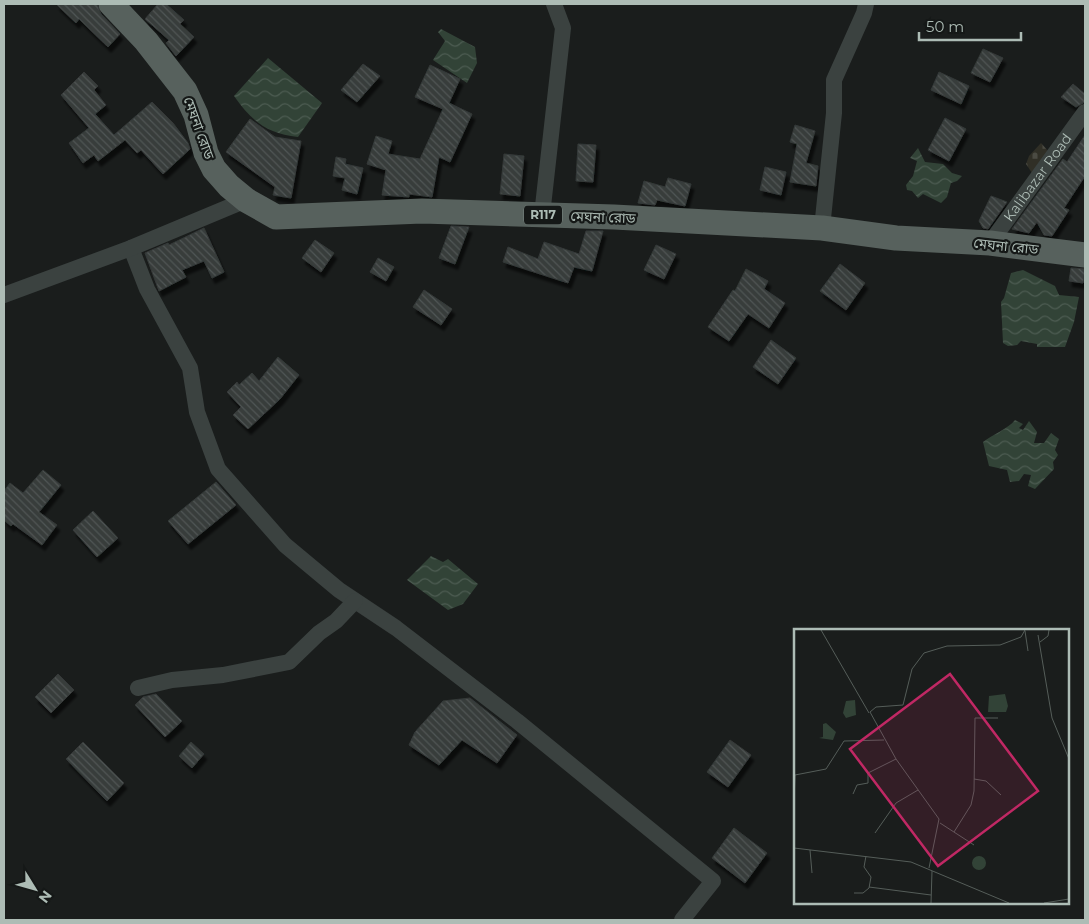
<svg xmlns="http://www.w3.org/2000/svg" width="1089" height="924" font-family="Montserrat,'Noto Sans Bengali',sans-serif">
<style>
.cemetery{fill:url(#cemetery-stones)}
.water{fill:url(#water-waves)}
.building{fill:url(#building-back-hatch);stroke:#343938;filter:url(#shadow)}
.lines{fill:none;stroke-linecap:round;stroke-linejoin:round}
.minor{stroke:#3b4240;stroke-width:16}
.primary{stroke:#57615d;stroke-width:25}
.labels{text-anchor:middle;stroke-width:4.5;stroke-linejoin:round;paint-order:stroke}
.shield{fill:#151817;stroke:#7f8b86;stroke-width:1}
.shield-label{font-size:12px;font-weight:bold;fill:#adbcb5}
.street-label{font-size:14px;fill:#adbcb5;stroke:#151817}
.inset-road{fill:none;stroke:#555d59;stroke-width:1}
.view{fill:#c02864;fill-opacity:0.15;stroke:#c02864;stroke-width:2.5}
.inset-edge{fill:none;stroke:#adbcb5;stroke-width:2.5}
</style>
<defs>
<pattern id="cemetery-stones" width="16" height="16" patternUnits="userSpaceOnUse" patternTransform="scale(1.25)"><rect width="16" height="16" fill="#302f26"/><path d="M2 7V4a2 2 0 0 1 4 0v3zM10 15v-3a2 2 0 0 1 4 0v3z" fill="#4b4b43"/></pattern>
<pattern id="water-waves" width="16" height="10" patternUnits="userSpaceOnUse" patternTransform="scale(1.25)"><rect width="16" height="10" fill="#324337"/><path d="M0 5q4-4 8 0t8 0" fill="none" stroke="#4d5c52"/></pattern>
<pattern id="building-back-hatch" width="6" height="6" patternUnits="userSpaceOnUse" patternTransform="scale(1.25)"><rect width="6" height="6" fill="#373c3b"/><path d="M-1 5l2 2M0 0l6 6M5-1l2 2" fill="none" stroke="#515655"/></pattern>
<filter id="shadow"><feDropShadow dx="3" dy="5.5" stdDeviation="1" flood-color="#0009"/></filter>
</defs>
<rect width="100%" height="100%" fill="#1a1d1c"/>
<path class="cemetery" d="M1041,143L1048,151L1032,173L1026,164L1029,156Z"/>
<g class="water">
<path d="M441,29L475,47L477,63L467,83L433,60L445,41L438,32Z"/>
<path d="M268,58L322,103L298,137C266,134 251,120 234,96Z"/>
<path d="M918,148L925,162L943,164L952,173L962,176L957,181L951,183L947,197L941,203L923,194L918,198L912,191L907,190L906,185L913,176L917,161L910,158Z"/>
<path d="M1023,270L1055,286L1059,295L1079,297L1074,322L1065,347H1037V344L1021,341L1017,345L1008,346L1003,343L1001,302L1004,298L1011,273Z"/>
<path d="M1015,420L1023,424L1019,428L1023,430L1029,421L1037,432L1034,443H1044L1051,433L1059,439L1055,450L1058,455L1053,462L1054,469L1035,489L1028,486L1031,475L1024,474L1019,481L1010,482L1007,470L989,466L983,442C993,434 1008,429 1015,420Z"/>
<path d="M431,556L443,562L448,559L478,584L463,604L448,610L407,580Z"/>
</g>
<g class="building">
<path d="M56,4H97L101,14L120,34L108,47L79,19L76,23Z"/>
<path d="M158,4H166L184,20L180,24L194,37L176,56L166,43L169,40L145,19Z"/>
<path d="M983,49L1003,58L990,82L971,73Z"/>
<path d="M363,64L380,76L357,102L341,90Z"/>
<path d="M430,65L460,79L449,103L472,114L450,162L439,157L432,197L409,194V197L382,195L386,170L367,164L376,136L392,141L388,154L420,159L443,109L415,97Z"/>
<path d="M84,72L98,86L94,90L106,105L95,114L114,135L152,102L173,123L188,143L190,149L163,174L141,150L137,153L125,140L98,161L94,155L83,163L69,143L89,128L61,95Z"/>
<path d="M939,72L969,86L961,104L931,90Z"/>
<path d="M1073,84L1085,94V102L1076,107L1061,97Z"/>
<path d="M945,118L966,129L949,161L928,150Z"/>
<path d="M250,119L275,137L301,141L291,198L273,195L275,187L226,152Z"/>
<path d="M795,125L815,131L806,163L818,166L816,186L790,182L797,144L790,142Z"/>
<path d="M1085,135V176L1064,208L1069,210L1052,236L1044,235L1037,222L1029,233L1012,229L1063,159L1067,162Z"/>
<path d="M578,144L596,145L593,182L576,181Z"/>
<path d="M504,154L524,156L520,196L500,194Z"/>
<path d="M336,157L346,159L345,164L363,168L357,194L342,190L345,178L333,176Z"/>
<path d="M765,167L786,172L781,195L760,190Z"/>
<path d="M668,178L691,184L685,206L657,200L655,205L638,203L644,181L665,187Z"/>
<path d="M991,196L1007,202L988,229L983,228L979,221Z"/>
<path d="M451,226L469,227L455,264L439,258Z"/>
<path d="M204,228L224,272L212,278L204,261L182,270L186,277L159,291L145,253L168,243L169,245Z"/>
<path d="M586,231H603L592,271L574,267L568,283L503,262L508,247L538,259L544,242L579,254Z"/>
<path d="M315,240L334,253L321,272L302,258Z"/>
<path d="M656,245L676,254L664,279L644,270Z"/>
<path d="M378,258L394,267L386,281L370,272Z"/>
<path d="M840,264L865,283L846,310L820,291Z"/>
<path d="M1071,268L1085,269L1083,283L1069,281Z"/>
<path d="M746,269L768,281L764,289L785,303L769,328L748,314L729,341L708,327L733,290L735,291Z"/>
<path d="M424,290L452,309L441,325L413,307Z"/>
<path d="M771,340L796,358L778,384L753,367Z"/>
<path d="M278,357L299,375L280,399L248,429L233,415L241,407L227,392L237,382L239,385L252,373L259,381Z"/>
<path d="M43,470L61,485L39,512L57,525L42,545L13,524L11,526L4,520V491L10,483L23,493Z"/>
<path d="M216,482L236,505L188,544L168,521Z"/>
<path d="M93,511L118,538L97,557L73,530Z"/>
<path d="M58,674L74,690L51,713L35,697Z"/>
<path d="M156,694L182,721L165,737L135,705L143,697Z"/>
<path d="M470,698L517,735L497,763L462,740L439,765L409,745L415,732L443,701Z"/>
<path d="M730,740L751,755L728,787L707,772Z"/>
<path d="M83,742L124,783L107,801L66,759Z"/>
<path d="M191,742L204,754L192,768L179,756Z"/>
<path d="M734,828L767,853L745,883L712,858Z"/>
</g>
<g class="lines">
<g class="minor">
<path d="M542,215L563,28L554,4"/>
<path d="M822,228L834,113V80L864,13L866,4"/>
<path id="s1" d="M990,243L1085,112"/>
<path d="M131,248L147,289L190,368L197,412L218,469L285,545L339,590L396,628L517,721L713,881L682,920"/>
<path d="M4,295L131,248L246,200"/>
<path d="M138,688L172,680L223,675L289,662L319,633L336,621L355,601"/>
</g>
<path class="primary" d="M111,4L146,41L185,91L196,115L206,153L214,169L229,186L246,200L276,217L422,211L614,217L822,228L896,238L990,243L1085,255"/>
</g>
<g class="labels">
<rect class="shield" x="524" y="205.5" width="38" height="19" rx="4"/>
<g class="shield-label">
<text x="543" y="219">R117</text>
</g>
<g class="street-label">
<text transform="translate(199 128) rotate(70)" y="5">মেঘনা রোড</text>
<text dy="5" stroke="none"><textPath href="#s1" startOffset="81">Kalibazar Road</textPath></text>
<text transform="translate(603 217) rotate(2)" y="5">মেঘনা রোড</text>
<text transform="translate(1006 246) rotate(6)" y="5">মেঘনা রোড</text>
</g>
</g>
<g transform="translate(794 629)">
<rect width="275" height="275" fill="#1a1d1c"/>
<path d="M211,65L214,77L212,83H194L195,67ZM61,71L62,86L52,89L49,84L52,72ZM32,94L42,103L39,111L25,109L29,108V95ZM178 234a7 7 0 1 1 14 0a7 7 0 1 1-14 0Z" fill="#324337"/>
<path class="inset-road" d="M27,1L75,84M231,2L234,22M244,6L258,89L275,130M246,13L254,7L255,1M180,150L192,152L207,166M59,165L63,156L74,154V144L102,130M0,174L1,146L32,140L50,112L90,111M146,194L180,216M160,203L177,176L180,162L181,89H204M81,204L102,174L124,161M0,219L117,233L215,274M16,221L18,244M135,239L145,190L102,130L76,83L82,78L109,76L118,40L130,24L153,17L206,16L227,8L231,1M75,258L137,266M60,264H69L75,259L77,248L70,238L72,227M137,274L138,242M250,274L275,270"/>
<path class="view" d="M156,45L244,162L144,237L56,120Z"/>
<rect width="275" height="275" class="inset-edge"/>
</g>
<rect width="1089" height="924" fill="none" stroke="#adbcb5" stroke-width="10"/>
<g transform="translate(35 889) rotate(127)" stroke="#151817" stroke-width="4" paint-order="stroke">
<path d="M0-4L9 19L0 12L-9 19Z" fill="#adbcb5"/>
<text y="-8" font-size="14" font-weight="bold" text-anchor="middle" fill="#adbcb5">N</text>
</g>
<path d="M919 32v8h102v-8" fill="none" stroke="#adbcb5" stroke-width="2.5"/>
<text x="926" y="32" font-size="15" fill="#adbcb5" stroke="#151817" stroke-width="4" paint-order="stroke">50 m</text>
</svg>
